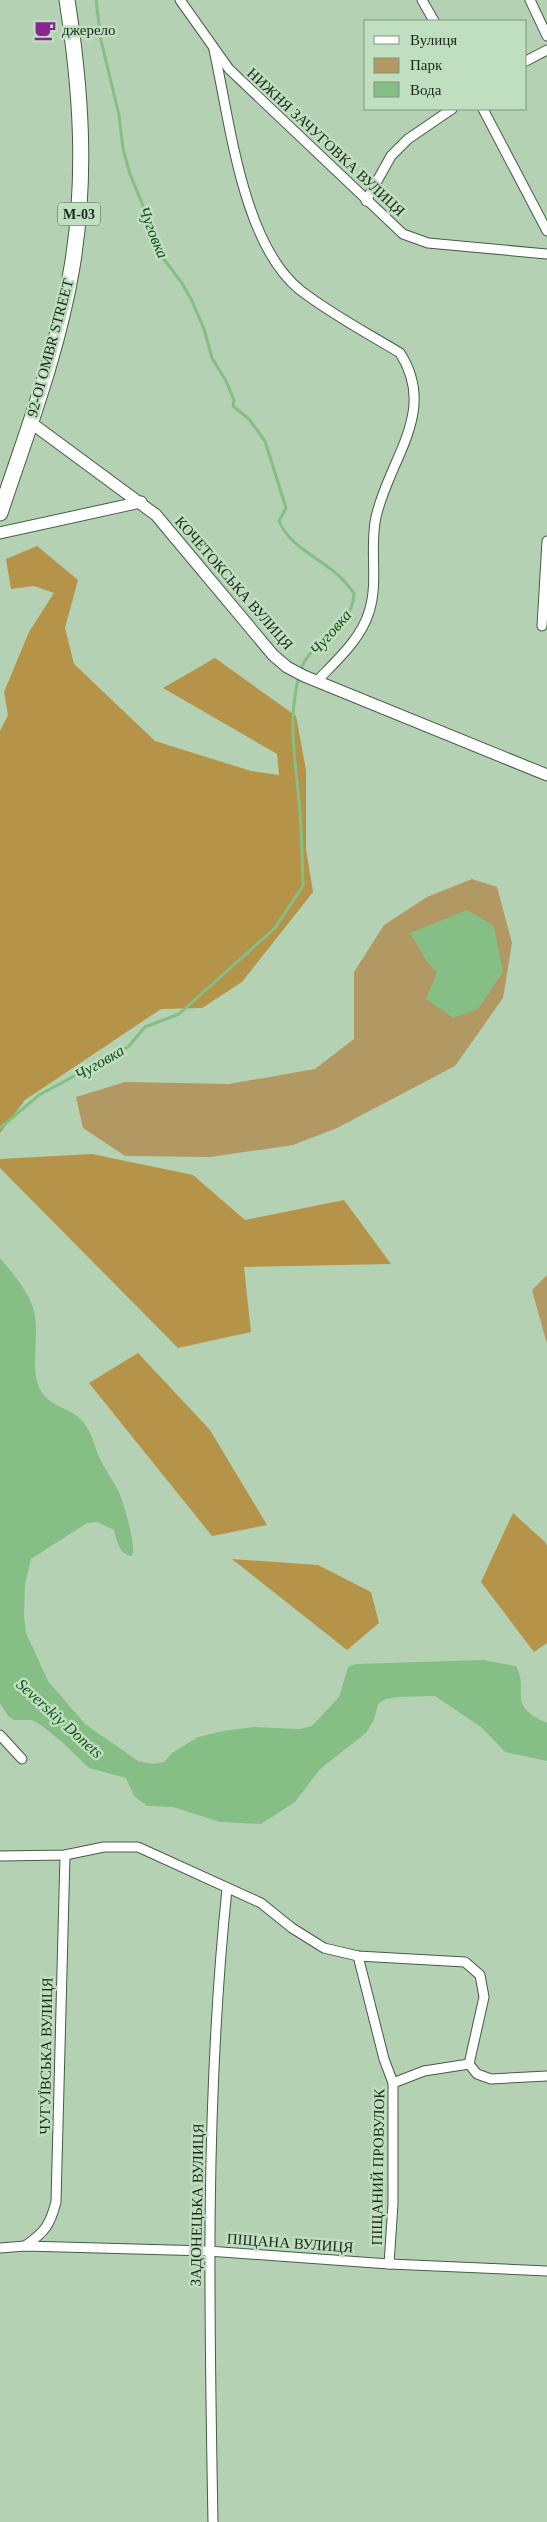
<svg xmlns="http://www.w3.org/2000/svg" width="547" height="2522" font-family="Georgia,serif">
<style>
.green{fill:#b29862}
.forest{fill:#b59349}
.water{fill:#85bf85}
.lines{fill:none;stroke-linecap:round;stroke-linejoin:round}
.stream{stroke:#85bf85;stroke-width:3}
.street-casing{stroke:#435e43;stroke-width:11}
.secondary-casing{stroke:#435e43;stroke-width:13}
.highway-casing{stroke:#435e43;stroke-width:17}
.street{stroke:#fff;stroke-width:9}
.secondary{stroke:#fff;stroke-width:11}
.highway{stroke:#fff;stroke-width:15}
.labels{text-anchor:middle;stroke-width:5;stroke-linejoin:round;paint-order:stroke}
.shield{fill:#c0dfc0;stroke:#4c5e4c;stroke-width:1}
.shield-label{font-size:14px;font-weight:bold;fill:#1b261b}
.poi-label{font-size:15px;fill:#1b261b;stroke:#c0dfc0;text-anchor:start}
.street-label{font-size:15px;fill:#1b261b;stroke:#c0dfc0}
.water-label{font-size:16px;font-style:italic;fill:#124f18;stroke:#c0dfc0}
</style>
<rect width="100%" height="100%" fill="#b4d2b3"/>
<g class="green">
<path d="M472,879L497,887L512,943L503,998L455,1066L337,1128L293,1145L210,1157L125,1156L83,1128L76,1097L125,1082L229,1084L315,1069L354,1039V972L384,925L427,897Z"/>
<path d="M547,1275V1344L532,1290Z"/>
</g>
<g class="forest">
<path d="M37,546L78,580L65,628L74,664L155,741L251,771L279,775L277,754L163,688L215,658L296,716L306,770V849L313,892L242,982L202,1008L161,1009L25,1100L0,1133V731L8,715L4,692L29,632L54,593L34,586L11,589L6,559Z"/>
<path d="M92,1154L193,1175L245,1220L344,1200L391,1264L244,1267L251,1332L178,1348L0,1168V1159Z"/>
<path d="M138,1353L210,1430L267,1525L212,1536L89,1383Z"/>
<path d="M513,1513L545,1542L547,1546V1643L534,1652L481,1582Z"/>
<path d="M232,1559L318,1565L371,1592L379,1623L347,1650Z"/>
</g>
<g class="water">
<path d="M467,910L494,926L503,972L478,1009L453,1018L426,999L437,972L427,962L410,933Z"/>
<path d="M0,1258C11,1272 26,1288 32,1305C42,1330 28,1371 41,1391C50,1407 72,1408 83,1422C92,1432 94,1445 99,1457C104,1468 112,1479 118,1490C123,1500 137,1547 132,1556C119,1555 117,1540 114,1530L97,1522L87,1523L31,1559L25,1584L24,1617L26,1633L48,1681L85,1724L138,1761L153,1764L164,1762L172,1753L198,1737L223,1731L254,1727L300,1729L312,1726L339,1697L348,1667L356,1664L483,1660L516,1666C530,1692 505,1705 547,1723V1761L505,1752L481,1727L435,1696L397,1697L386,1699L378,1704L374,1720L366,1733L320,1769L295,1802L261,1824L220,1822L173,1807L147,1806L134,1796L126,1778L89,1768L62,1742L41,1725L32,1720H14L9,1717L0,1703Z"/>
</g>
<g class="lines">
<path class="stream" d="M0,1128L39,1095L128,1047L145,1027L179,1014L275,928L303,886C302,858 302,829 299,801C295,756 287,718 300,672C308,641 353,631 354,593C349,587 344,580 338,575C317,556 291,548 279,521L286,508L265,441L249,419L233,406L234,400L226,381L212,358L204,329L192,301L182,283L160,254L157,240L130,174L123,149L119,115L101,40L96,0"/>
<g class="street-casing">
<g id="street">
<path d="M180,0L229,69L403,234L428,243L547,254"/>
<path d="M422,0L434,21"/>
<path d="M530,0L547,36"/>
<path d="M214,50C230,121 242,243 300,290C331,314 367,333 400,353C438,412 389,459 376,517C369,548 379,581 369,612C361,639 336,661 317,681"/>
<path d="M526,61L547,50"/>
<path d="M483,109L547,231"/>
<path d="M366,201L391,156L408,139L452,109"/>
<path d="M542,626L547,541"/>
<path d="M0,1735L22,1759"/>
<path d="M0,1856L65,1855L104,1847H138L261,1903L292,1928L324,1948L358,1956L465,1962L480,1975L484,1997L469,2064L477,2074L491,2079L547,2076"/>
<path d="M358,1956L384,2059L393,2083V2204L389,2264"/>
<path d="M393,2083L424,2071L469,2064"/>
<path d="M25,2246C45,2232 50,2225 56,2202L65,1855"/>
<path d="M0,2248L25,2246L208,2251L389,2264L547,2271"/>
<path d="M213,2522C209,2311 205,2099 227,1889"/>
</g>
</g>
<g class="secondary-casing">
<g id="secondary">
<path d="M30,422L156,515L273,655L287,667L304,676L547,775"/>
<path d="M0,533L141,502"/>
</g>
</g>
<g class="highway-casing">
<path id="highway" d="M0,513C27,432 58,351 72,267C87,177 81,89 67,0"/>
</g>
<use href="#street" class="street"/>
<use href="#secondary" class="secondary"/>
<use href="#highway" class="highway"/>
</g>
<defs>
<g id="cafe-bare" transform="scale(1.725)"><path d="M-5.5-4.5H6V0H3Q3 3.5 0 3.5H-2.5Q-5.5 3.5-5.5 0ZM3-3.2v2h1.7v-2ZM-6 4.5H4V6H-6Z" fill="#87268f" stroke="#c0dfc0" stroke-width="2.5" paint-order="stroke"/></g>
</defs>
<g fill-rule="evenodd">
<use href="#cafe-bare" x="45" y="30"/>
</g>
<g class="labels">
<rect class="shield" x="58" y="202.5" width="42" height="23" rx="4"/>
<g class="shield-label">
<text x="79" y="219">М-03</text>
</g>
<g class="poi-label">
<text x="62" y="35">джерело</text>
</g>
<g class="street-label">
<text transform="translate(326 142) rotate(43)" y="5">НИЖНЯ ЗАЧУГОВКА ВУЛИЦЯ</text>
<text transform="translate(50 348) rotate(-75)" y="5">92-OI OMBR STREET</text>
<text transform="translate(234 583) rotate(49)" y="5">КОЧЕТОКСЬКА ВУЛИЦЯ</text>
<text transform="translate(46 2056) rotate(-89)" y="5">ЧУГУЇВСЬКА ВУЛИЦЯ</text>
<text transform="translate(378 2167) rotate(-89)" y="5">ПІЩАНИЙ ПРОВУЛОК</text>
<text transform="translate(197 2205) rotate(-89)" y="5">ЗАДОНЕЦЬКА ВУЛИЦЯ</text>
<text transform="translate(290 2243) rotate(4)" y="5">ПІЩАНА ВУЛИЦЯ</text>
</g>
<g class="water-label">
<text transform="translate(154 232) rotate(68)" y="6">Чуговка</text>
<text transform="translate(330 632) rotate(-49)" y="6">Чуговка</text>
<text transform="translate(99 1062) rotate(-30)" y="6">Чуговка</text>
<text transform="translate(60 1718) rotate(42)" y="6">Severskiy Donets</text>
</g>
</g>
<rect x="364" y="20" width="162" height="90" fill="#c0dfc0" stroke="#7e957e"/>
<rect x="374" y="36" width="25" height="8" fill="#ffffff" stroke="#7e957e"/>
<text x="410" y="45" font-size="15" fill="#1b261b">Вулиця</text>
<rect x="374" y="58" width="25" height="15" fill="#b29862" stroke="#7e957e"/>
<text x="410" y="70" font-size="15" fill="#1b261b">Парк</text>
<rect x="374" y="82" width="25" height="15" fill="#85bf85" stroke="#7e957e"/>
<text x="410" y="95" font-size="15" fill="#1b261b">Вода</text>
</svg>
